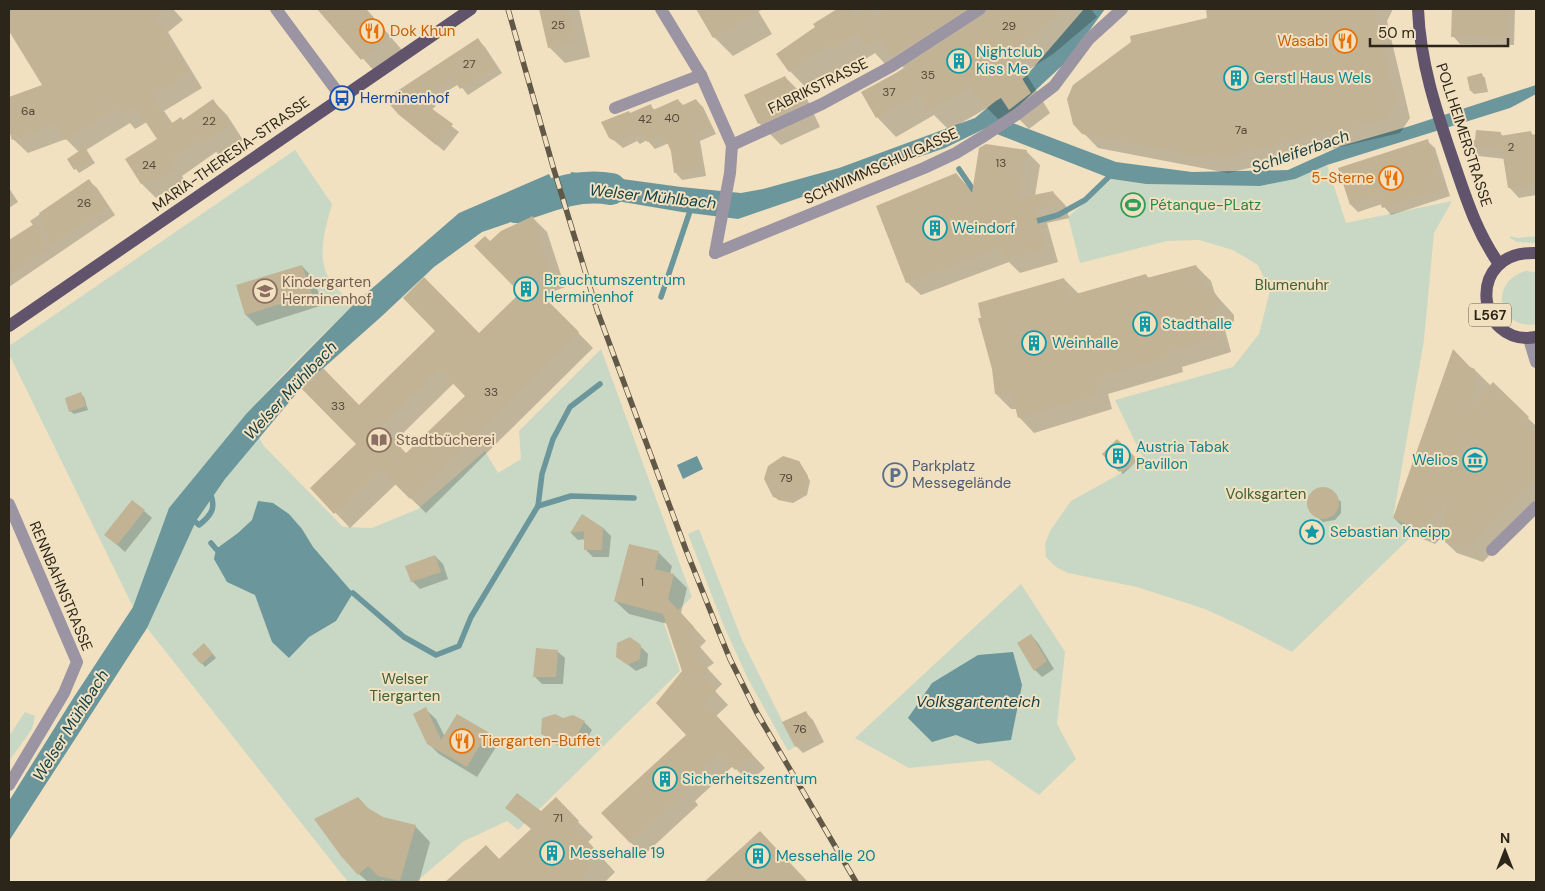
<svg xmlns="http://www.w3.org/2000/svg" width="1545" height="891" font-family="'DM Sans',sans-serif">
<style>
.green{fill:#c8d8c4}
.water{fill:#6b969c}
.shadow{fill:#0003;fill-rule:evenodd}
.lines{fill:none;stroke-linecap:round;stroke-linejoin:round}
.stream{stroke:#6b969c;stroke-width:5.5}
.river{stroke:#6b969c;stroke-width:32}
.building{fill:#c2b394;fill-rule:evenodd}
.minor{stroke:#9b94a2;stroke-width:12}
.major{stroke:#60536b;stroke-width:12}
.rail-casing{stroke:#615847;stroke-width:5.5}
.rail{stroke:#f1e1c1;stroke-width:4;stroke-dasharray:11;stroke-linecap:butt}
.labels{text-anchor:middle;stroke-width:4;stroke-linejoin:round;paint-order:stroke}
.number-label{font-size:12px;fill:#524938}
.shield{fill:#f1e1c1;stroke:#675e4c;stroke-width:1}
.shield-label{font-size:14px;font-weight:bold;fill:#2c261a}
.food-label{font-size:15px;fill:#c56008;stroke:#f1e1c1;text-anchor:start}
.culture-label{font-size:15px;fill:#0d838f;stroke:#f1e1c1;text-anchor:start}
.street-label{font-size:15px;fill:#2c261a;stroke:#f1e1c1}
.transit-label{font-size:15px;fill:#164399;stroke:#f1e1c1;text-anchor:start}
.leisure-label{font-size:15px;fill:#27864d;stroke:#f1e1c1;text-anchor:start}
.education-label{font-size:15px;fill:#785e54;stroke:#f1e1c1;text-anchor:start}
.park-label{font-size:15px;fill:#3e6136;stroke:#f1e1c1}
.service-label{font-size:15px;fill:#4e5e75;stroke:#f1e1c1;text-anchor:start}
.water-label{font-size:16px;font-style:italic;fill:#174146;stroke:#f1e1c1}
</style>
<rect width="100%" height="100%" fill="#f1e1c1"/>
<g class="green">
<path d="M295,150L332,204C326,226 316,257 329,278C334,288 346,296 354,304L294,363L247,413L263,445L343,527L372,528L418,509L485,451L498,473L521,459L519,431L601,349L692,597L664,623L680,671L518,830L507,821L464,841L416,882H348L147,628L133,607L9,354V346Z"/>
<path d="M1327,165L1346,223L1452,201L1434,233L1424,340L1393,518L1419,529L1292,652L1244,627L1205,609L1137,587L1068,573L1056,567L1046,557L1045,544L1050,531L1071,501L1116,476L1143,458L1115,400L1233,367L1259,334L1270,291L1258,265L1233,250L1199,240L1167,241L1080,263L1068,217L1112,179L1146,184L1260,186L1295,179Z"/>
<path d="M1510,236L1518,238L1536,236V243L1517,242L1510,238Z"/>
<path d="M1525,271L1536,272V324C1500,331 1487,283 1525,271Z"/>
<path d="M699,529L742,640L795,747L788,751L748,679L723,624L688,534Z"/>
<path d="M1021,584L1065,652L1057,724L1076,759L1039,795L989,760L909,768L855,738Z"/>
<path d="M25,712L35,716L32,729L9,761V736Z"/>
</g>
<g class="water">
<path d="M1084,9H1105L1067,61L1010,114L1002,119L1116,162L1192,172L1288,170L1341,146L1410,126L1536,85V94L1510,108L1327,165L1295,179L1260,186L1146,184L1112,179L984,129L945,148L738,219L682,212L587,196L482,232L434,267L382,316L301,388L225,479L196,521L147,628L9,841V801L72,700L133,607L169,508L247,413L354,304L459,213L549,174L564,203L571,172L681,187L741,193L763,189L839,168L975,118L1026,76Z"/>
<path d="M697,456L703,469L683,479L677,465Z"/>
<path d="M258,501L273,503L289,514L302,529L313,547L353,593L336,621L309,637L289,658L272,642L255,595L227,582L214,559L216,549L238,533L252,520Z"/>
<path d="M1013,652L1022,685L1011,740L978,744L956,735L932,742L908,718L932,683L978,655Z"/>
</g>
<g class="shadow">
<path d="M9,9H173L183,20L168,32L202,88L164,111L173,124L183,121L213,101L227,115L243,140L220,155L216,152L182,176L187,185L170,196L166,191L156,198L142,184L127,160L158,139L147,122L135,129L130,123L86,150L95,163L79,173L68,159L79,152L66,139L28,153L13,139L9,126V99L44,86L9,28Z"/>
<path d="M318,9H366L402,50L376,73Z"/>
<path d="M541,9H579L590,57L565,63L550,48Z"/>
<path d="M698,9H757L772,34L733,56L714,37Z"/>
<path d="M839,9H1091L1097,17L1053,54L1025,72L1050,113L1029,129L1018,118L1005,126L987,108L949,130L934,115L896,137L877,117L905,69L896,60L887,66L875,53L850,69L846,65L809,91L790,71L817,27L815,24Z"/>
<path d="M1207,9H1393L1387,21L1410,118L1400,133L1228,173L1098,148L1074,123L1209,19Z"/>
<path d="M1453,9H1515L1514,45L1460,44L1453,36Z"/>
<path d="M478,40L485,47L502,73L468,95L459,84L431,101L436,106L431,110L459,132L444,151L399,113Z"/>
<path d="M1482,75L1485,78L1488,92L1474,94L1471,91Z"/>
<path d="M785,77L807,99L820,127L781,145L759,123Z"/>
<path d="M678,100L684,106L696,100L703,107L716,134L700,141L706,176L682,180L675,172L672,151L669,143L655,149L647,140L640,144L637,141L623,148L610,137L630,115L650,106L655,110Z"/>
<path d="M1500,133L1504,137L1531,133L1534,136H1536V195L1519,198L1509,187L1505,159L1479,156L1468,146Z"/>
<path d="M1427,141L1435,148L1450,196L1391,215L1382,204L1358,212L1351,205Z"/>
<path d="M1026,151L1040,165L1035,196L1053,192L1066,206L1069,218L1047,223L1058,262L1020,273L1009,262L921,295L907,282L956,174L974,193Z"/>
<path d="M89,181L97,188L115,215L9,287V242L33,225L30,221Z"/>
<path d="M9,188L18,202L9,208Z"/>
<path d="M532,217L547,232L565,287L542,296L593,348L426,513L396,484L350,528L312,488L358,444L359,406L479,335L522,293L490,243ZM454,383L467,396L406,455L394,442Z"/>
<path d="M302,266L313,278L323,305L257,326L246,315L237,286Z"/>
<path d="M1196,266L1211,281L1215,294L1234,315V321L1225,330L1231,352L1182,367L1183,372L1108,394L1112,409L1034,433L1019,417L1017,409H1011L996,394L1064,279L1079,294L1146,275L1150,279Z"/>
<path d="M1470,368L1475,370L1491,386L1493,384L1536,426V507L1483,562L1457,553L1441,538L1435,544L1409,533L1394,518Z"/>
<path d="M81,394L84,397L88,410L74,414L70,411Z"/>
<path d="M1117,441L1137,461L1123,474L1104,454Z"/>
<path d="M799,462L810,481L807,495L793,503L778,500L774,496Z"/>
<path d="M1317,489H1329L1341,502V513L1335,520L1323,522L1311,512L1307,504L1310,495Z"/>
<path d="M144,511L152,518L125,552L106,535Z"/>
<path d="M582,515L605,530L611,536L609,557H593L586,550V539L578,540L571,533Z"/>
<path d="M630,545L659,553L672,566L670,574L674,575L687,588L681,613L706,641L700,647L714,663L707,668L722,684L715,691L728,705L716,716L765,768L749,782L733,766L695,801L698,805L644,855L630,842L688,735L684,672L668,624L629,614L615,601Z"/>
<path d="M435,556L443,564L448,579L420,589L412,581Z"/>
<path d="M1031,635L1038,643L1054,669L1042,677L1035,670Z"/>
<path d="M640,646L648,654L647,666L636,671L618,657Z"/>
<path d="M208,648L216,658L205,667L194,654Z"/>
<path d="M557,651L565,658L563,684H542L535,677Z"/>
<path d="M425,709L436,719L445,737L487,733L498,744L477,777L439,754L428,743Z"/>
<path d="M805,712L813,720L824,742L803,753L796,746Z"/>
<path d="M563,720L584,722L592,730L582,747L572,741L562,748L550,741L542,733Z"/>
<path d="M507,808L541,813L570,814L593,837L588,842L615,872L605,882H447L486,846L500,860L532,830Z"/>
<path d="M370,811L383,818L415,826L430,842L419,882H385L383,880L381,882H368L359,874Z"/>
<path d="M760,832L807,882H706Z"/>
</g>
<g class="lines">
<g class="stream">
<path d="M959,169L976,194"/>
<path d="M1030,223L1058,215L1085,200L1112,174"/>
<path d="M661,297L691,208"/>
<path d="M538,506L571,496L634,498"/>
<path d="M190,517L199,525C212,515 217,507 209,491"/>
<path d="M211,543L216,549"/>
<path d="M353,593L404,637L436,655L459,646L471,617L538,506L542,474L553,439L570,407L600,384"/>
</g>
<path class="river" d="M516,207C548,196 577,183 611,189"/>
</g>
<g class="building">
<path d="M9,9H165L155,17L189,73L151,96L169,125L181,117L183,120L213,99L230,125L205,142L202,138L168,162L174,170L155,182L152,177L141,184L125,159L157,139L135,106L120,115L116,108L65,140L55,124L12,140L9,130V97L42,85L9,31Z"/>
<path d="M317,9H366L390,36L361,60Z"/>
<path d="M539,9H568L576,42L548,48Z"/>
<path d="M696,9H763L713,38Z"/>
<path d="M837,9H849L854,16L866,9L873,18L888,9H965L891,57L880,38L867,47L858,33L830,50L827,45L789,72L776,54L815,27L813,24Z"/>
<path d="M988,9H1064L1034,34L1006,52L1031,93L1009,110L1001,98L985,107L971,87L928,111L918,94L876,118L861,92L896,73L984,16Z"/>
<path d="M1206,9H1374L1396,103L1386,119L1213,159L1082,134L1073,124L1067,99L1073,85L1131,42L1130,36L1207,18Z"/>
<path d="M1452,9H1508L1507,38L1451,37Z"/>
<path d="M478,38L496,66L460,89L452,77L425,94L430,99L424,103L453,124L436,145L398,114L385,99Z"/>
<path d="M1482,73L1485,89L1470,91L1467,77Z"/>
<path d="M785,76L799,105L758,124L744,95Z"/>
<path d="M678,99L681,106L696,99L710,127L694,134L700,169L674,173L671,151L664,135L647,142L643,133L632,137L631,134L615,141L609,138L601,122L629,111L630,113L651,104L653,110Z"/>
<path d="M1476,130L1501,132L1500,136L1531,131L1532,135L1536,134V184L1508,188L1502,150L1467,147V141L1475,140Z"/>
<path d="M1428,139L1443,189L1382,208L1378,196L1350,205L1338,168Z"/>
<path d="M986,144L1027,150L1019,198L1053,191L1056,205L1034,210L1045,249L1005,260L1001,247L906,283L876,206L956,173L972,193L979,148Z"/>
<path d="M85,147L92,159L74,170L67,159Z"/>
<path d="M89,179L108,207L51,245L39,213Z"/>
<path d="M533,216L550,272L528,281L579,332L410,499L381,470L334,514L310,488L356,444L301,388L323,368L359,405L435,331L403,298L424,277L479,333L520,293L474,246L485,236L490,241L501,231ZM439,369L465,396L406,453L380,426Z"/>
<path d="M34,224L49,247L9,274V240Z"/>
<path d="M302,265L312,294L245,315L236,285Z"/>
<path d="M1196,265L1203,287L1215,293L1219,299V305L1211,314L1217,337L1168,352L1169,357L1094,379L1098,394L1018,418L1012,395L995,394L992,369L978,318H981L978,303L1064,278L1069,296L1146,274L1147,278Z"/>
<path d="M1453,349L1470,367L1475,369L1471,407L1493,382L1529,417L1524,421L1536,433V476L1467,547L1440,539L1447,502L1419,529L1393,518Z"/>
<path d="M81,392L86,406L69,412L65,398Z"/>
<path d="M1117,439L1135,457L1119,472L1102,454Z"/>
<path d="M783,456L799,461L808,476L804,492L789,501L773,497L764,479L768,466Z"/>
<circle cx="1323" cy="503" r="16"/>
<path d="M132,500L145,510L117,545L104,535Z"/>
<path d="M582,514L605,529H603L602,550H584V531L570,533Z"/>
<path d="M629,544L659,551L655,569L674,574L668,599L694,627L687,633L701,649L695,654L709,670L702,677L716,691L704,702L752,754L735,770L719,753L682,787L686,791L630,843L601,813L686,735L656,703L682,671L663,614L614,601Z"/>
<path d="M435,555L441,572L411,582L405,566Z"/>
<path d="M1031,634L1047,661L1034,671L1017,643Z"/>
<path d="M630,637L641,645L640,659L628,665L616,657L617,643Z"/>
<path d="M204,643L213,654L201,664L192,654Z"/>
<path d="M536,648L558,650L556,677H533Z"/>
<path d="M426,707L441,740L457,714L488,732L467,767L427,744L413,714Z"/>
<path d="M806,711L818,735L795,747L782,722Z"/>
<path d="M555,714L563,718L573,715L585,721L574,740L564,735L554,741L541,734L542,718Z"/>
<path d="M517,793L541,811L556,797L579,821L574,826L602,857L581,875L588,882H445L486,845L499,859L532,828L505,808Z"/>
<path d="M358,797L368,808L383,817L416,825L400,881L378,876L368,866L358,875L341,856L314,819Z"/>
<path d="M760,831L808,882H704Z"/>
</g>
<g class="lines">
<g class="minor">
<path d="M276,9L342,98"/>
<path d="M661,9L701,75L732,145"/>
<path d="M615,108L701,75"/>
<path d="M732,145L822,104L892,66L980,9"/>
<path d="M715,253L924,168L956,153L984,136L1016,115L1054,86L1089,39L1122,9"/>
<path d="M715,253L730,173L732,145"/>
<path d="M1529,339L1536,362"/>
<path d="M9,504L77,662L64,693L9,785"/>
<path d="M1492,550L1536,507"/>
</g>
<g class="major">
<path d="M1418,9C1420,62 1436,110 1453,160C1466,198 1476,231 1499,264"/>
<path d="M1536,253C1464,250 1476,348 1536,337"/>
<path d="M9,326L471,9"/>
</g>
<g class="rail-casing">
<path id="rail" d="M508,9L554,170L597,310L686,550L718,630L730,659L757,713L856,882"/>
</g>
<use href="#rail" class="rail"/>
</g>
<defs>
<g id="restaurant-ring" transform="scale(1.25)"><circle r="9.5" fill="#f1e1c1" stroke="#e8710a" stroke-width="1.5"/><path d="M-5-6h1v4h1v-4h1v4h1v-4h1v5L-1.5 .5V6h-2V.5L-5-1ZM5-6V6H3V1.5H1.5Q1.5-4 5-6Z" fill="#e8710a"/></g>
<g id="building-ring" transform="scale(1.25)"><circle r="9.5" fill="#f1e1c1" stroke="#0f9aa8" stroke-width="1.5"/><path d="M-4-6H4V6H1V3H-1V6H-4ZM-2.5-4.3h1.7v1.8h-1.7ZM.8-4.3h1.7v1.8H.8ZM-2.5-1h1.7V.8h-1.7ZM.8-1h1.7V.8H.8Z" fill="#0f9aa8"/></g>
<g id="bus-ring" transform="scale(1.25)"><circle r="9.5" fill="#f1e1c1" stroke="#1a4fb4" stroke-width="1.5"/><path d="M-5-6H5V4H4V6H2V4H-2V6H-4V4H-5ZM-3.5-4V0h7V-4ZM-3.5 1.2v1.5H-2V1.2ZM2 1.2v1.5H3.5V1.2Z" fill="#1a4fb4"/></g>
<g id="stadium-ring" transform="scale(1.25)"><circle r="9.5" fill="#f1e1c1" stroke="#2e9e5b" stroke-width="1.5"/><path d="M0-5a6.5 5 0 1 0 0 10a6.5 5 0 1 0 0-10ZM-3.5-1.8h7v3.6h-7Z" fill="#2e9e5b"/></g>
<g id="school-ring" transform="scale(1.25)"><circle r="9.5" fill="#f1e1c1" stroke="#8d6e63" stroke-width="1.5"/><path d="M0-5L7-2L0 1L-7-2ZM-4 1L0 2.5L4 1V4Q0 6-4 4Z" fill="#8d6e63"/></g>
<g id="library-ring" transform="scale(1.25)"><circle r="9.5" fill="#f1e1c1" stroke="#8d6e63" stroke-width="1.5"/><path d="M-6-4Q-3-5.5-.7-3.5V5Q-3 3-6 4ZM6-4Q3-5.5 .7-3.5V5Q3 3 6 4Z" fill="#8d6e63"/></g>
<g id="museum-ring" transform="scale(1.25)"><circle r="9.5" fill="#f1e1c1" stroke="#0f9aa8" stroke-width="1.5"/><path d="M0-6L6-3V-2H-6V-3ZM-5-1h2V3h-2ZM-1-1h2V3h-2ZM3-1h2V3H3ZM-6 4H6V6H-6Z" fill="#0f9aa8"/></g>
<g id="parking-ring" transform="scale(1.25)"><circle r="9.5" fill="#f1e1c1" stroke="#5c6f8a" stroke-width="1.5"/><path d="M-3.5-5.5H1a3.5 3.5 0 0 1 0 7H-1V5.5H-3.5ZM-1-3.4V-.6H.8a1.4 1.4 0 0 0 0-2.8Z" fill="#5c6f8a"/></g>
<g id="sight-ring" transform="scale(1.25)"><circle r="9.5" fill="#f1e1c1" stroke="#0f9aa8" stroke-width="1.5"/><path d="M0-6L1.8-2.2L6-1.7L2.9 1.2L3.7 5.4L0 3.3L-3.7 5.4L-2.9 1.2L-6-1.7L-1.8-2.2Z" fill="#0f9aa8"/></g>
</defs>
<g fill-rule="evenodd">
<use href="#restaurant-ring" x="372" y="31"/>
<use href="#restaurant-ring" x="1345" y="41"/>
<use href="#building-ring" x="959" y="61"/>
<use href="#building-ring" x="1236" y="78"/>
<use href="#bus-ring" x="342" y="98"/>
<use href="#restaurant-ring" x="1391" y="178"/>
<use href="#stadium-ring" x="1133" y="205"/>
<use href="#building-ring" x="935" y="228"/>
<use href="#building-ring" x="526" y="289"/>
<use href="#school-ring" x="265" y="291"/>
<use href="#building-ring" x="1145" y="324"/>
<use href="#building-ring" x="1034" y="343"/>
<use href="#library-ring" x="379" y="440"/>
<use href="#building-ring" x="1118" y="456"/>
<use href="#museum-ring" x="1475" y="460"/>
<use href="#parking-ring" x="895" y="475"/>
<use href="#sight-ring" x="1312" y="532"/>
<use href="#restaurant-ring" x="462" y="741"/>
<use href="#building-ring" x="665" y="779"/>
<use href="#building-ring" x="552" y="853"/>
<use href="#building-ring" x="758" y="856"/>
</g>
<g class="labels">
<g class="number-label">
<text x="558" y="29">25</text>
<text x="1009" y="30">29</text>
<text x="469" y="68">27</text>
<text x="928" y="79">35</text>
<text x="889" y="96">37</text>
<text x="28" y="115">6a</text>
<text x="672" y="122">40</text>
<text x="645" y="123">42</text>
<text x="209" y="125">22</text>
<text x="1241" y="134">7a</text>
<text x="1511" y="151">2</text>
<text x="1001" y="167">13</text>
<text x="149" y="169">24</text>
<text x="84" y="207">26</text>
<text x="491" y="396">33</text>
<text x="338" y="410">33</text>
<text x="786" y="482">79</text>
<text x="642" y="586">1</text>
<text x="800" y="733">76</text>
<text x="558" y="822">71</text>
</g>
<rect class="shield" x="1469" y="303.5" width="42" height="23" rx="4"/>
<g class="shield-label">
<text x="1490" y="320">L567</text>
</g>
<g class="food-label">
<text x="390" y="36">Dok Khun</text>
<text x="1328" y="46" text-anchor="end">Wasabi</text>
<text x="1374" y="183" text-anchor="end">5-Sterne</text>
<text x="480" y="746">Tiergarten-Buffet</text>
</g>
<g class="culture-label">
<text x="976" y="57">Nightclub<tspan x="976" dy="17">Kiss Me</tspan></text>
<text x="1254" y="83">Gerstl Haus Wels</text>
<text x="952" y="233">Weindorf</text>
<text x="544" y="285">Brauchtumszentrum<tspan x="544" dy="17">Herminenhof</tspan></text>
<text x="1162" y="329">Stadthalle</text>
<text x="1052" y="348">Weinhalle</text>
<text x="1136" y="452">Austria Tabak<tspan x="1136" dy="17">Pavillon</tspan></text>
<text x="1458" y="465" text-anchor="end">Welios</text>
<text x="1330" y="537">Sebastian Kneipp</text>
<text x="682" y="784">Sicherheitszentrum</text>
<text x="570" y="858">Messehalle 19</text>
<text x="776" y="861">Messehalle 20</text>
</g>
<g class="street-label">
<text transform="translate(818 86) rotate(-26)" y="5">FABRIKSTRASSE</text>
<text transform="translate(1464 135) rotate(72)" y="5">POLLHEIMERSTRASSE</text>
<text transform="translate(231 154) rotate(-35)" y="5">MARIA-THERESIA-STRASSE</text>
<text transform="translate(881 166) rotate(-24)" y="5">SCHWIMMSCHULGASSE</text>
<text transform="translate(61 586) rotate(67)" y="5">RENNBAHNSTRASSE</text>
</g>
<g class="transit-label">
<text x="360" y="103">Herminenhof</text>
</g>
<g class="leisure-label">
<text x="1150" y="210">Pétanque-PLatz</text>
</g>
<g class="education-label">
<text x="282" y="287">Kindergarten<tspan x="282" dy="17">Herminenhof</tspan></text>
<text x="396" y="445">Stadtbücherei</text>
</g>
<g class="park-label">
<text x="1292" y="290">Blumenuhr</text>
<text x="1266" y="499">Volksgarten</text>
<text x="405" y="684">Welser<tspan x="405" dy="17">Tiergarten</tspan></text>
</g>
<g class="service-label">
<text x="912" y="471">Parkplatz<tspan x="912" dy="17">Messegelände</tspan></text>
</g>
<g class="water-label">
<text transform="translate(1300 151) rotate(-19)" y="6">Schleiferbach</text>
<text transform="translate(653 196) rotate(6)" y="6">Welser Mühlbach</text>
<text transform="translate(290 390) rotate(-47)" y="6">Welser Mühlbach</text>
<text x="978" y="707">Volksgartenteich</text>
<text transform="translate(70 725) rotate(-58)" y="6">Welser Mühlbach</text>
</g>
</g>
<rect width="1545" height="891" fill="none" stroke="#2c261a" stroke-width="20"/>
<g transform="translate(1505 851)" stroke="#f1e1c1" stroke-width="4" paint-order="stroke">
<path d="M0-4L9 19L0 12L-9 19Z" fill="#2c261a"/>
<text y="-8" font-size="14" font-weight="bold" text-anchor="middle" fill="#2c261a">N</text>
</g>
<path d="M1370 38v8h138v-8" fill="none" stroke="#2c261a" stroke-width="2.5"/>
<text x="1378" y="38" font-size="15" fill="#2c261a" stroke="#f1e1c1" stroke-width="4" paint-order="stroke">50 m</text>
</svg>
